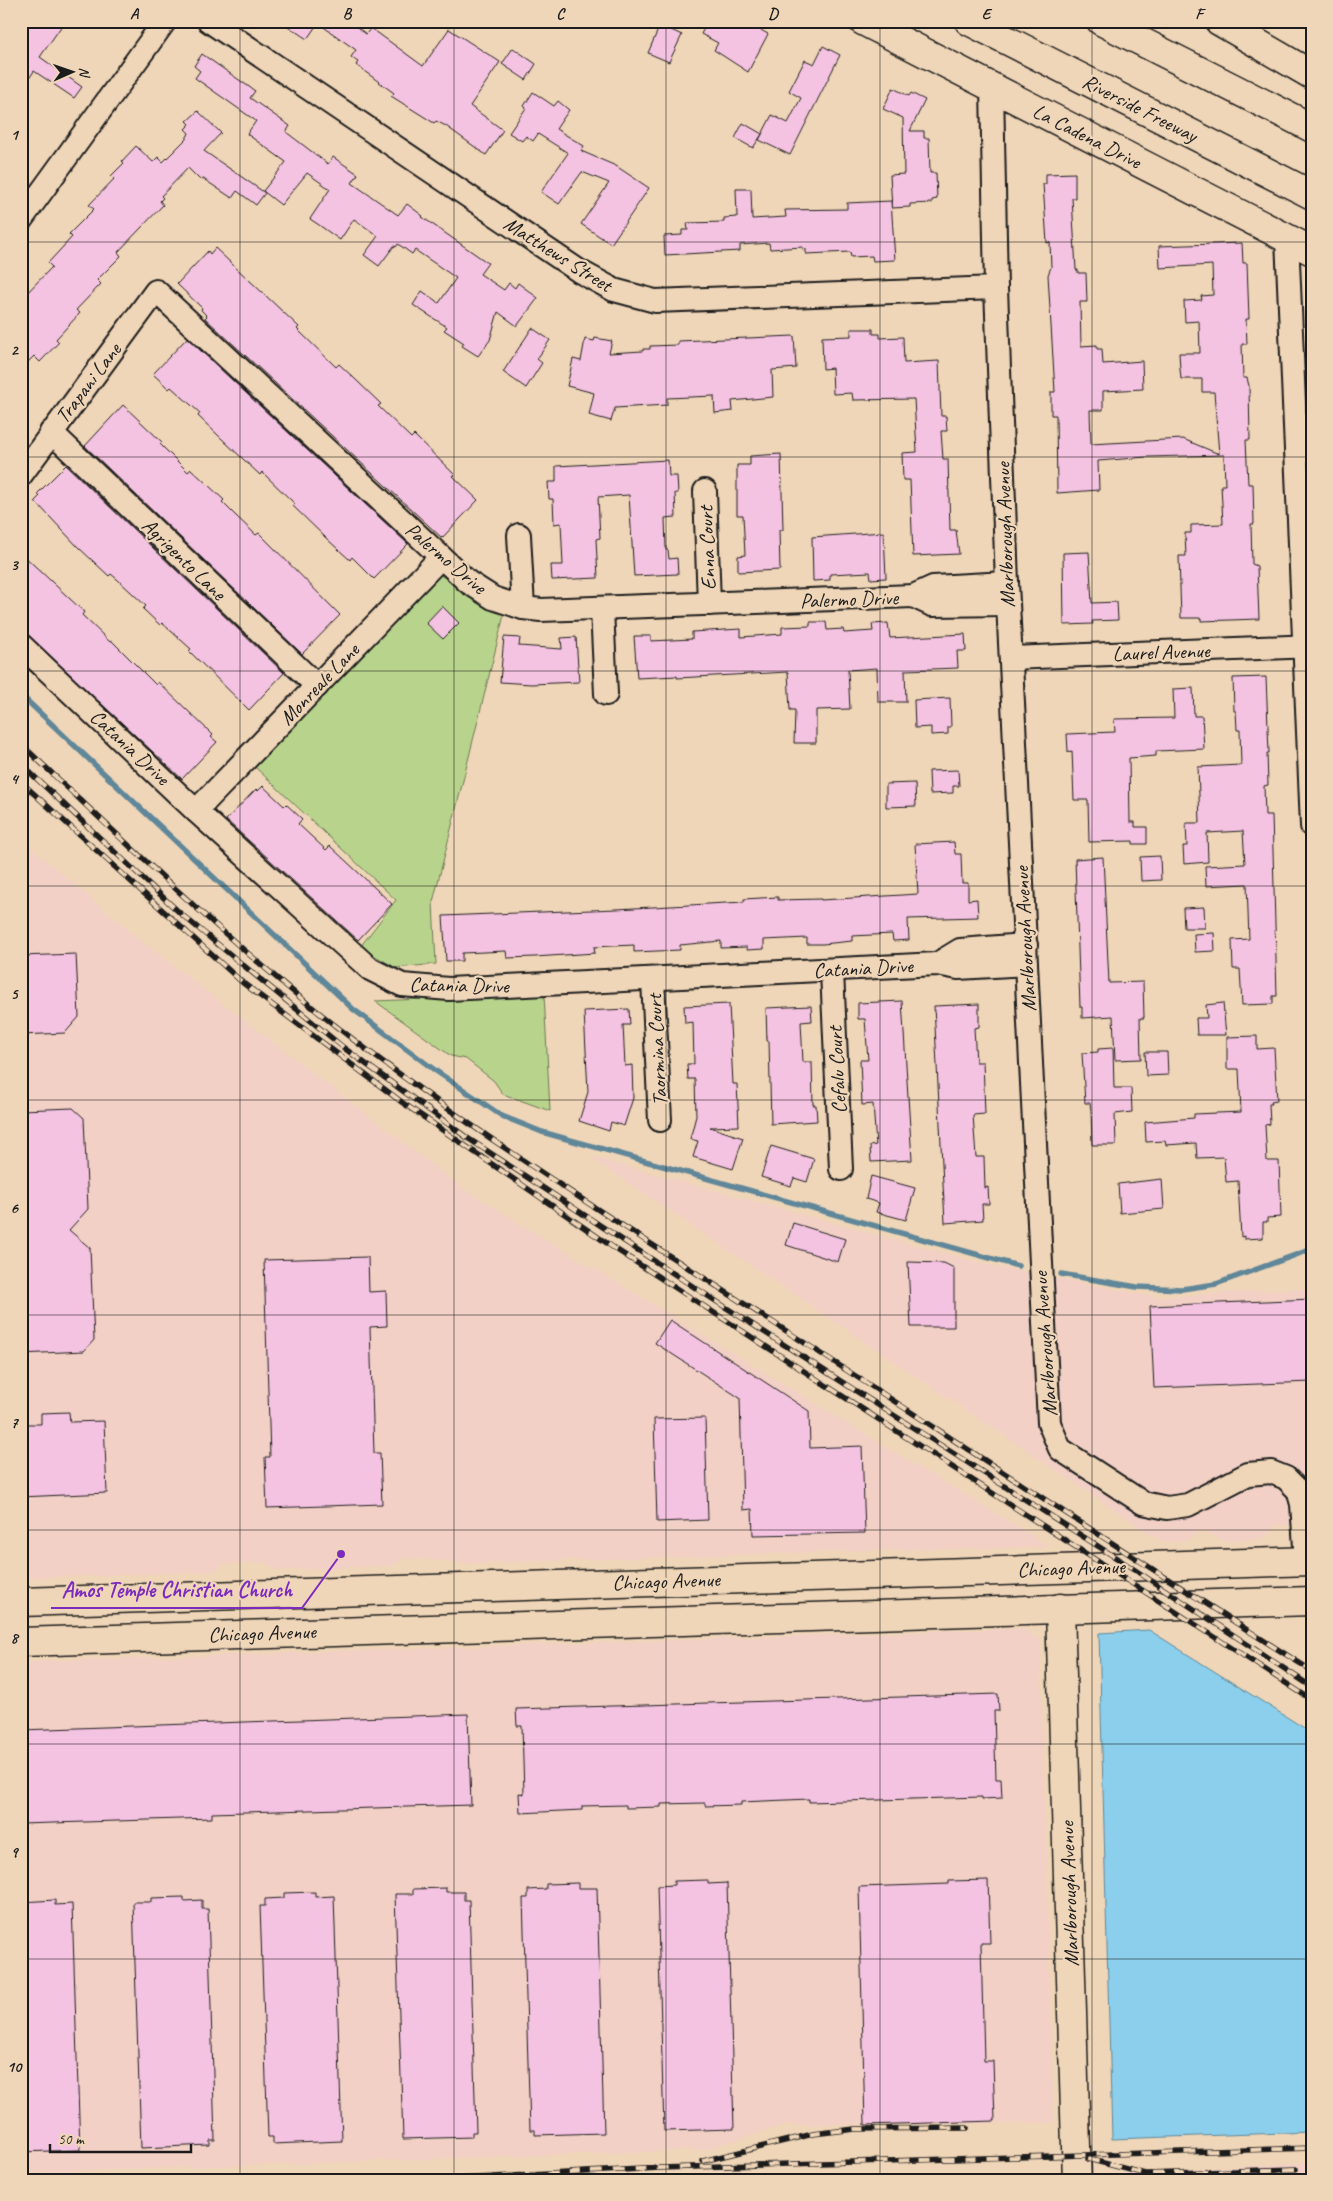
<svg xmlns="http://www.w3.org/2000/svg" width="1333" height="2201" font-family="Caveat,sans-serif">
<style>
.built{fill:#f2d0c5}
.green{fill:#b8d48c;stroke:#6a7854}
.water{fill:#8bcfec;stroke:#5f8799}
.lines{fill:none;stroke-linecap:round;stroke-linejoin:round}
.stream{stroke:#5f8799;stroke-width:5.5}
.building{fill:#f5c3e2;stroke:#1c1c1c}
.minor-casing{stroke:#1c1c1c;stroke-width:26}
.tertiary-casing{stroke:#1c1c1c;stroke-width:31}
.primary-casing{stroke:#1c1c1c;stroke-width:31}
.motorway-casing{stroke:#1c1c1c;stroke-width:31}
.minor{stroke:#f0d6b8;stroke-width:22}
.tertiary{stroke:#f0d6b8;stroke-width:28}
.primary{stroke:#f0d6b8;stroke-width:28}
.motorway{stroke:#f0d6b8;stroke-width:28}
.rail-casing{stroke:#1c1c1c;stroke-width:5.5}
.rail{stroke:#f0d6b8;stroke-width:4;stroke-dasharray:11;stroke-linecap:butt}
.grid{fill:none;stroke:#1c1c1c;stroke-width:1;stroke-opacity:0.55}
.labels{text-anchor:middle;stroke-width:4.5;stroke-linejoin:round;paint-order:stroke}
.street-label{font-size:21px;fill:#1c1c1c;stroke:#f0d6b8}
.leader{fill:none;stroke:#7b2cbf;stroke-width:2}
.callout-dot{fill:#7b2cbf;stroke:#f0d6b8;stroke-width:2}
.callout-label{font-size:22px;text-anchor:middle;font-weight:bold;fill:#7b2cbf;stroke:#f0d6b8;stroke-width:4.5;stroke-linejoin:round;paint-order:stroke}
.neatline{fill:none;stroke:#1c1c1c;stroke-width:2}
.grid-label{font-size:16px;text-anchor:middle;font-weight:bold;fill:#1c1c1c}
</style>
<rect width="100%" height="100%" fill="#f0d6b8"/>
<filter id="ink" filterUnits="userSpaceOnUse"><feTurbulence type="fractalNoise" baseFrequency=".02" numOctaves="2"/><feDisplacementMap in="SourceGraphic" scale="10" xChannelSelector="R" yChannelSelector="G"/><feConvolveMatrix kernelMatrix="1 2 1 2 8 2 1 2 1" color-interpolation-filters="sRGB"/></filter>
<g filter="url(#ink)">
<g class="built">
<path d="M21,839L140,940L464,1189L1050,1547L884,1550L460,1564L456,1562L405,1558L392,1566L275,1570L267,1563L224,1564L212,1572L21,1578Z"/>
<path d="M588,1156L988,1265L1157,1297L1312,1288V1526L1278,1525L1261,1539L1224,1541L1203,1531L1193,1534L1186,1541H1161Z"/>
<path d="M1023,1628L1040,1640L1054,2123L787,2125L702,2150L21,2173V1662Z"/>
<path d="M1312,2162V2180H1096L1095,2175Z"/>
</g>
<g class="green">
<path d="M437,573L504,615L433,902L436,964L396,968L360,947L396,900L255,767Z"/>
<path d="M544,994L550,1111L503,1094L494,1081L466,1059L451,1056L375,1001Z"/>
</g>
<path class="water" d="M1149,1630L1312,1733V2132L1112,2139L1099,1633Z"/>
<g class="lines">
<g class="stream">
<path d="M21,695L353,1009L436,1071L502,1116L542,1132L1018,1266"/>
<path d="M1061,1274L1137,1287L1182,1289L1216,1284L1312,1249"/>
</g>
</g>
<g class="building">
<path d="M21,21H65L40,57L82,87L74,98L34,71L21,91Z"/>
<path d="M280,21H349L366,34L371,28L423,66L449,29L500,62L470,106L503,130L486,155L446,126L436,121L434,123L391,96L394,93L356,65L358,62L351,57L356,50L318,23L307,39Z"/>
<path d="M708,21H760L757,28L768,34L748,72L714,50L718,43L701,34Z"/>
<path d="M660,25L682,35L669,62L648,53Z"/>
<path d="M823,46L840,55L790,155L759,140L772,115L788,123L801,98L789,91L805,60L814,64Z"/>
<path d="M513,48L536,64L526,80L502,64Z"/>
<path d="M202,54L255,91L250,98L290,126L286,132L328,164L333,157L358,174L352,183L398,215L407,204L423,216L422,217L488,263L480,274L504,290L509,283L515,288L518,283L538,298L517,326L498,312L490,340L478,356L462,346L464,343L444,330L447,327L413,305L422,291L439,303L456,278L415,250L412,254L398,244L396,247L394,246L379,266L364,255L378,236L354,219L340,240L319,225L310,219L330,189L307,173L281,205L263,191L286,162L247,134L256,121L195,78L200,71L194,66Z"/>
<path d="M893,88L909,96L911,93L925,100L910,131H924V138H929L930,173H936L937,199L932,200V203L910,204V207L892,208L890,175L904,174L903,118L883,109Z"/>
<path d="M533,92L554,106L558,101L569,110L556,129L584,146L581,151L616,166L649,188L611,244L581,224L609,183L582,172L559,204L541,192L568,153L538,134L533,141L526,136L522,141L509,133L526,108L524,106Z"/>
<path d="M198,111L221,133L204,151L265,193L256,205L237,191L232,198L202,178L200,180L188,168L161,196L163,198L160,201L163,205L118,252L121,256L97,280L101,284L76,310L80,313L56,339L59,342L40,362L34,356L21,369V299L52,267L48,263L72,237L69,234L94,209L89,205L114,179L111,176L124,163L122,161L136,146L153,162L158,157L163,162L186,139L189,133L185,129L190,124L187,121Z"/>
<path d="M743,123L762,134L753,148L735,138Z"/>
<path d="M1075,173V198H1072L1076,270H1078V273H1086L1087,302H1080L1081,346L1097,345V349H1102L1103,364L1142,361L1143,389L1103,391V410H1090L1091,444L1183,439L1219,454L1214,392H1202V379H1181L1180,369L1179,353H1200L1199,321L1185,322L1184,301L1202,300L1201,296L1213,295L1212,265L1160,268L1159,246L1242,243L1243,263H1247L1249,319H1246L1247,344H1242L1243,378H1247L1249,386L1250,440H1246L1248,484H1253L1254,524H1251L1252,564L1257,566L1259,619L1201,621V618H1181L1179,556H1186L1185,533H1191V525L1223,524L1221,485H1225L1224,455L1147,457L1098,461L1099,490L1057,493L1056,415H1051V392H1055L1048,275L1051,267L1050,242L1047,243L1043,184H1046V174Z"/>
<path d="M736,189H751L752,219L786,217L785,210L847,209V203L891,201L895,260L873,261L872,256L851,257L850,252L806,254V249L803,250V247L770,249L769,243L740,245V251L665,255L664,236L682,235V230H688L687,223L724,222V218L737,217Z"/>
<path d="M215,248L299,327L297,329L336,367L339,364L355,379L381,404L378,406L411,438L414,435L455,475L453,476L478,500L442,538L205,318L207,316L201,310L202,308L177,284L208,251L210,254Z"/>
<path d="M532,328L550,340L537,359L542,363L526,388L503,372Z"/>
<path d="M851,329H873V334H880V338L903,337L904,363L939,361L941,416H946L947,431H941L943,459H948L950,530H956L959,554L913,556L910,480H903L902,453L917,452L914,399L853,400L852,393L833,394L832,368L823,369L822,337L851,336Z"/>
<path d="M794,336L796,368L772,370L773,397L732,401L733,411L715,413L714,396L667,398V405L615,408L611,421L589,415L594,393L567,386L573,359L581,361L585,339L594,341L595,338L612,341L609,353L643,351V349H650V346L678,345V341Z"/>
<path d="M187,338L408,544L374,579L352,557L350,560L327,539L293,506L295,504L262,472L260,475L243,459L198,416L200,413L171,387L169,389L153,374Z"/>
<path d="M123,405L162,442L160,444L188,472L191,469L224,500L222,502L235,515L256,535L259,533L340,615L302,654L85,446Z"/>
<path d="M781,454L783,530H779L780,570L738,572V556L745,555L743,515H737V465H750V456Z"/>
<path d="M668,460L669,476H677L678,493H675L676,517L665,518L666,550H668L669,559L677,558L678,574L634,576L629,495L613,496L598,497L600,538L596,539L598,578L552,580L551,565H563L561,523L554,524L553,499H549L548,482H556V466Z"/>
<path d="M66,465L284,673L249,710L189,651L191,649L162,623L160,625L143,609L146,606L117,579L111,574L109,576L78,547L35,501L40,496L37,494Z"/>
<path d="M884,532L886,578L871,579L870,572L830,574V580L813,581L812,537Z"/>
<path d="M1089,552L1092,603L1117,602L1118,620L1092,621L1093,624L1064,625L1063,553Z"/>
<path d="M21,553L84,612L82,615L110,642L112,641L156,685L158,682L213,735L211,737L217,742L182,779L21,629Z"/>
<path d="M442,606L459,623L443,639L426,623Z"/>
<path d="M810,622H826L827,630L843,629L844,633L873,631L872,624L888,623L890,638L965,634L966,651H957L958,668L905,670L906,702H878L877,668L848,670L850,709L816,710V743H794L795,710H790L788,672L677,678V676L637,678L634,636H651V641L692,639V632L741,629V637L782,634V627L810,626Z"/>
<path d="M504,637L520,638L519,646L562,649L561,638L576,637L579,682L531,684L500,682Z"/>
<path d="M1266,677L1269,753H1267L1268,785L1264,786L1265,815H1272L1277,996H1273V1004L1242,1005L1240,969H1233L1232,940L1249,939L1247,884L1206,886L1205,866L1245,864L1243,831L1207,833L1208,862L1184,864L1183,846H1187L1186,823H1200L1198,767L1241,765L1240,730H1237L1236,711H1234L1233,678Z"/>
<path d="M1193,688L1194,716H1202L1204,749L1156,751V756L1129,758L1130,822H1135V827H1147V844H1133V841L1089,842L1088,800H1074L1072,751L1068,752L1067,734L1115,732L1114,719L1174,718L1173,689Z"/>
<path d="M950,698L951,727H948V734L931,735V727L915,728L914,700Z"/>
<path d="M958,770L959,786H953V793L930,794L929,771Z"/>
<path d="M915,783L916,806L886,807V784Z"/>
<path d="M263,786L284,806L286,804L302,819L298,824L326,850L330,846L392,904L358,940L226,820L256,789L258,791Z"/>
<path d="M954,842L955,854H961L962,883H968V900L977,899L978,917L908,919L909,940L893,941L892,934L852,936V941L823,944H807V938L764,940V949L747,950V947L721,948V941L680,945V950L634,952V945L594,947L595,953L535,957L507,958L506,951L462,953V961H446L443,916L616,909L744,902V899L778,897V900L821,899V900L918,894L915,844Z"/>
<path d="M1160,856L1161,880L1141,881L1140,857Z"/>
<path d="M1103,857L1109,983L1143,982L1144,1018H1140L1141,1059L1115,1060L1113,1016L1082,1018V1007H1080L1075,859Z"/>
<path d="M1204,907L1205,928H1184L1183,908Z"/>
<path d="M1214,933L1215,951L1195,952L1194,934Z"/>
<path d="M76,954L79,1017L65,1033L21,1035V956Z"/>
<path d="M902,1001L912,1160L871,1162L870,1146L876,1145L873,1104L862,1105L860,1060H868L865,1019H858V1003Z"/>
<path d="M1223,1003L1226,1035H1197L1196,1018H1207L1206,1005Z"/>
<path d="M729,1004L733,1084H737L739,1126L710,1127L743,1138L733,1169L693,1157L698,1141L690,1139L696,1116L695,1079H688L687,1064H694L693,1022L685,1023L684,1006Z"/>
<path d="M979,1004V1027L974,1028L976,1062H983L985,1114L973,1115L976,1157H984L985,1188L988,1187L989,1204H982L983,1220L945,1223L934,1006Z"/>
<path d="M811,1006L812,1021L801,1022L803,1062H812L813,1105H816L817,1121L771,1124L769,1041H767L766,1008Z"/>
<path d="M629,1009L630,1025H623L625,1066L632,1065L633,1098L624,1126L611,1122L609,1131L579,1121L588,1092L584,1011Z"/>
<path d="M1257,1036V1049L1274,1048L1277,1101L1271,1102L1272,1104H1269L1270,1124L1265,1125L1267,1161H1279L1281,1217L1267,1218V1222H1263V1238L1244,1239V1236L1241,1237L1238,1181L1226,1182L1224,1157L1197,1158L1196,1143L1166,1145L1165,1141L1146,1142L1145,1122L1194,1118V1114L1241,1112L1239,1069H1227V1037Z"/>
<path d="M1113,1048L1114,1088H1131L1132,1112L1115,1114L1116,1145H1092L1091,1111L1090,1103H1085L1082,1053L1098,1052V1049Z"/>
<path d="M1145,1052H1167L1168,1075L1146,1076Z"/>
<path d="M73,1108L84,1118L88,1209L69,1230L90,1248L94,1340L84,1351L21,1354V1110Z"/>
<path d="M771,1146L814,1159L807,1182L794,1178L791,1186L761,1177Z"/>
<path d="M871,1176L915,1188L906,1220L876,1212L879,1203L866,1199Z"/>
<path d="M1162,1179L1164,1209L1120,1213L1118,1184Z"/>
<path d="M793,1223L845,1239L838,1262L786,1245Z"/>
<path d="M368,1257L369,1292L386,1291L387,1326L370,1327L374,1453H380L382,1504L267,1508L265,1457H270L264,1260Z"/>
<path d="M908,1262L944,1263L954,1268V1327H911Z"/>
<path d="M1312,1299V1382L1154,1388L1150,1306Z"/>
<path d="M670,1320L809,1411L810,1448L862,1446L865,1533L753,1535L752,1509L743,1510L740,1398L655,1343Z"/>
<path d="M69,1412L70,1422L104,1421L107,1493L21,1497V1424H41V1413Z"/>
<path d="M705,1418L708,1520L657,1522L654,1419Z"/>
<path d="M998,1694L999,1711H994L996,1779H1001L1002,1798L982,1799V1797L809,1802V1799L741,1802V1805L705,1806V1803L661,1804V1807L626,1808V1805L582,1806V1810L520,1813L519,1793L524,1794L522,1726H517L516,1709Z"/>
<path d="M468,1714L471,1805L212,1813V1818L21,1824V1730Z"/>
<path d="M708,1880V1884L727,1883L734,2129L664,2131L657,1886L674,1885V1881Z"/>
<path d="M988,1880L990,1943H981L984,2061H993L995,2121L865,2125L859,1887L949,1884V1881Z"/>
<path d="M578,1883V1888H597L604,2133L535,2135V2130H530L523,1898H528V1890L546,1889V1884Z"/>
<path d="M446,1888V1892H464V1900H469L476,2132H472V2137L403,2139L395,1894H413V1889Z"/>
<path d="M315,1892V1897L334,1896L342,2141L273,2144V2137H268L260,1906H265V1899L284,1898V1893Z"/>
<path d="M184,1897V1901L202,1900V1909H208L215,2140H210V2145L141,2148L133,1902H151V1898Z"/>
<path d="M55,1900V1905L72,1904L80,2150L21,2152V1902Z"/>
</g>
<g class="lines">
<g class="minor-casing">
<g id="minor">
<path d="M209,21L579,271L614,290L655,301L996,288"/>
<path d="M992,87L996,288L1007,583L1049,1423L1060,1449L1143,1503L1167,1508L1188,1505L1248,1474L1271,1472L1286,1478L1298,1490L1302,1504L1306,1561"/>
<path d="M21,220L165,21"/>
<path d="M1287,238L1312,826"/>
<path d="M51,432L317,686"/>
<path d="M21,475L156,291L468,582L493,598L523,608L541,610L913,596L933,587L1007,583"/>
<path d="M705,491L709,604"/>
<path d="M519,535L523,608"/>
<path d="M913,596L932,605L1008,604"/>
<path d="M602,609L606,694"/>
<path d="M21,645L196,811L370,969L402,985L449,989L937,964L958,968L1026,964"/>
<path d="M1011,658L1312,646"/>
<path d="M196,811L441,557"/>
<path d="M937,964L960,950L1026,945"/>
<path d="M832,971L841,1169"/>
<path d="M653,980L660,1120"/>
</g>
</g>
<g class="tertiary-casing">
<g id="tertiary">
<path d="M863,21L1312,251"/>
<path d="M1060,1608L1077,2180"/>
</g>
</g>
<g class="primary-casing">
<g id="primary">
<path d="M21,1602L1312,1561"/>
<path d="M21,1642L1312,1601"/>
</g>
</g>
<g class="motorway-casing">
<g id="motorway">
<path d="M969,21L1312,195"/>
<path d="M1101,21L1312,128"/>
<path d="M1219,21L1312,75"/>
</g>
</g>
<use href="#minor" class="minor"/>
<use href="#tertiary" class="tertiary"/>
<use href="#primary" class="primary"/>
<use href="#motorway" class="motorway"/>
<g class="rail-casing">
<g id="rail">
<path d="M21,744C124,841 226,940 337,1027C476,1135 627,1228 774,1323C953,1439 1131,1557 1312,1671"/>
<path d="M21,764L181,914L344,1048L466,1137L694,1287L1129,1566L1312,1687"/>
<path d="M21,782L243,983L403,1103L614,1248L1312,1700"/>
<path d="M1088,2159L1146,2174L1296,2169"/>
<path d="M703,2161L813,2134L855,2129L967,2128"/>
<path d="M437,2180L660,2168L1312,2148"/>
</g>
</g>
<use href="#rail" class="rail"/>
</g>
</g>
<path class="grid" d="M240,21V2180M454,21V2180M666,21V2180M880,21V2180M1092,21V2180M21,242H1312M21,457H1312M21,671H1312M21,886H1312M21,1100H1312M21,1315H1312M21,1530H1312M21,1744H1312M21,1959H1312"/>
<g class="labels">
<g class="street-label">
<text transform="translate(1140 108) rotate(27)" y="7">Riverside Freeway</text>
<text transform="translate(1087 136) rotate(27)" y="7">La Cadena Drive</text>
<text transform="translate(558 254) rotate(32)" y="7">Matthews Street</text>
<text transform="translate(88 383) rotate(-53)" y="7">Trapani Lane</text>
<text transform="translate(1005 535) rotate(-92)" y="7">Marlborough Avenue</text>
<text transform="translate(707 548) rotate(-92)" y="7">Enna Court</text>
<text transform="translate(446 558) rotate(40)" y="7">Palermo Drive</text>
<text transform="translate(184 559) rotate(44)" y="7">Agrigento Lane</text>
<text transform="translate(849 599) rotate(-2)" y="7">Palermo Drive</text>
<text transform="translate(1161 652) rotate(-2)" y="7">Laurel Avenue</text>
<text transform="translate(319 684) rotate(-46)" y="7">Monreale Lane</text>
<text transform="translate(130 747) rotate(43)" y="7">Catania Drive</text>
<text transform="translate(1025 939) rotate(-93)" y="7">Marlborough Avenue</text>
<text transform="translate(863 968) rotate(-3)" y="7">Catania Drive</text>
<text transform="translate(459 985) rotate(1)" y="7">Catania Drive</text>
<text transform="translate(657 1050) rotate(-93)" y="7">Taormina Court</text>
<text transform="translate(837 1070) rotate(-93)" y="7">Cefalu Court</text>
<text transform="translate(1045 1344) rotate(-94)" y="7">Marlborough Avenue</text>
<text transform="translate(1071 1568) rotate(-2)" y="7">Chicago Avenue</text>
<text transform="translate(666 1581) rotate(-2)" y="7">Chicago Avenue</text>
<text transform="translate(262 1633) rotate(-2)" y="7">Chicago Avenue</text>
<text transform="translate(1069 1894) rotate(-92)" y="7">Marlborough Avenue</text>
</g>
</g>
<path class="leader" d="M341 1554L302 1608H51"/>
<circle class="callout-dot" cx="341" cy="1554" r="5"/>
<g class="callout-label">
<text x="177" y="1597">Amos Temple Christian Church</text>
</g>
<rect width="1333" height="2201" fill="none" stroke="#f0d6b8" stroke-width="55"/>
<g transform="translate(72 72) rotate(88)" stroke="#f0d6b8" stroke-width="4" paint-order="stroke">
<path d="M0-4L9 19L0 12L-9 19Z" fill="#1c1c1c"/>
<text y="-8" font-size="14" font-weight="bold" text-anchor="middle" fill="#1c1c1c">N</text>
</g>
<path d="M50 2144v8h141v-8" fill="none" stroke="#1c1c1c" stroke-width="2.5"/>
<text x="58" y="2144" font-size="15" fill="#1c1c1c" stroke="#f0d6b8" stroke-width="4" paint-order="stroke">50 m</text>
<rect x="28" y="28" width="1278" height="2146" class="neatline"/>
<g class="grid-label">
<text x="134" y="19">A</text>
<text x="347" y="19">B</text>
<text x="560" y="19">C</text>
<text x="773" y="19">D</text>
<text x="986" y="19">E</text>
<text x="1199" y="19">F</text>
<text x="14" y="140">1</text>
<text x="14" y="355">2</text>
<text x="14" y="570">3</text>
<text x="14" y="784">4</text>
<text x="14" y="999">5</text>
<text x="14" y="1213">6</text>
<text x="14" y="1428">7</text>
<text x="14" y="1643">8</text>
<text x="14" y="1857">9</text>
<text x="14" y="2072">10</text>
</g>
</svg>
